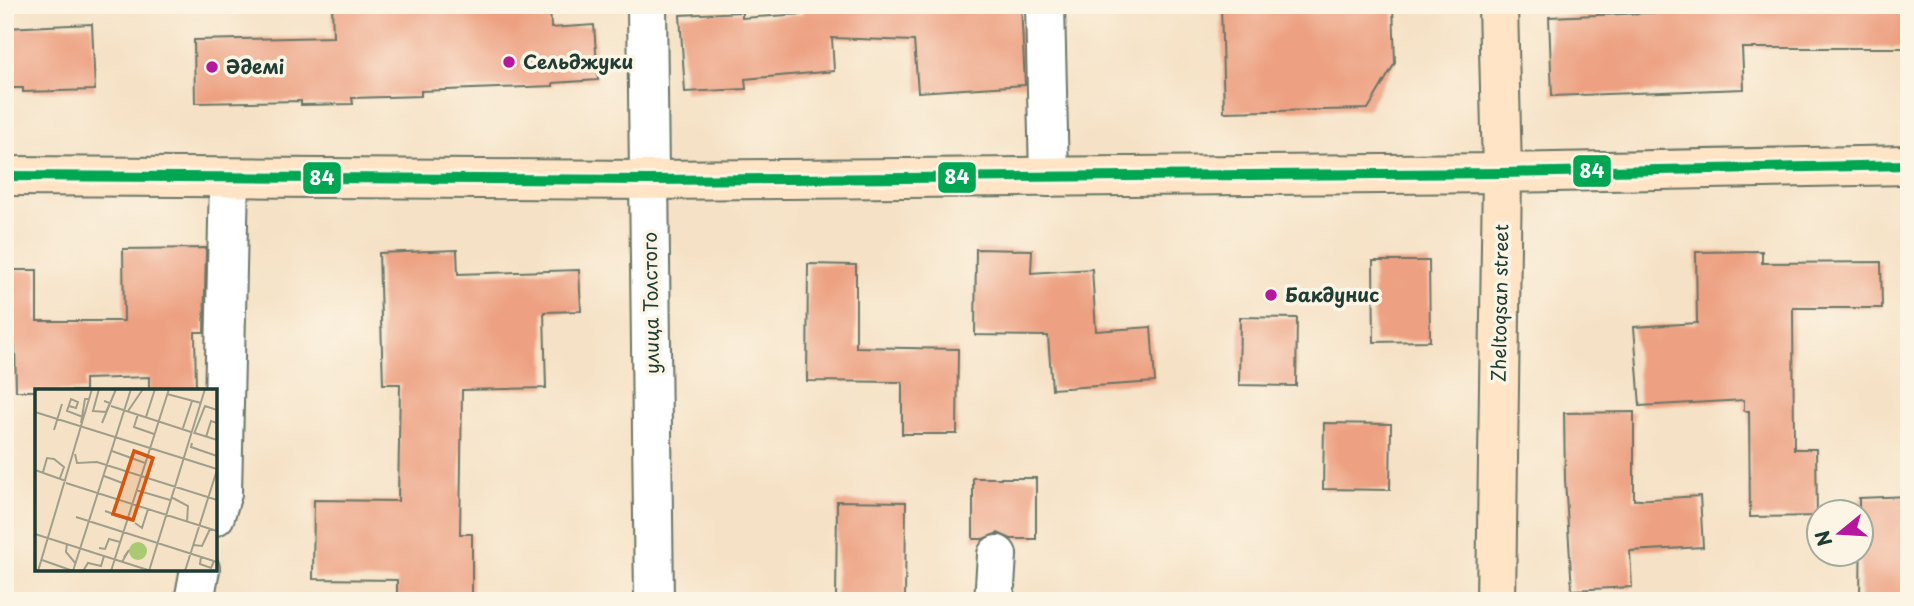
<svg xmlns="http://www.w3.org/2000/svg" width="1914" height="606" font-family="'Playpen Sans',sans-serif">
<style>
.building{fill:#eda182}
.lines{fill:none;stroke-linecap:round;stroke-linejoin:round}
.street-casing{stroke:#6a7667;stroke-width:42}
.secondary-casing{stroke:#6a7667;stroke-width:42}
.street{stroke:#fff;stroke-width:38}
.secondary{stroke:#ffe4c6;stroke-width:38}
.bus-1-casing{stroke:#fcf5e5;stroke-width:16}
.bus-1{stroke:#00a651;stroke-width:10}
.poi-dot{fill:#b5179e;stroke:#fcf5e5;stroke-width:2.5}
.labels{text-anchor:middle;stroke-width:7;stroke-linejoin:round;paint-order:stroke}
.poi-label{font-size:19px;font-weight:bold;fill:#1f3d34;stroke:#fcf5e5;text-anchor:start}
.street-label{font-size:19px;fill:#1f3d34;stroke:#fcf5e5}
.inset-road{fill:none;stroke:#9f9f8b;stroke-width:2}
.view{fill:#d45610;fill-opacity:0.15;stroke:#d45610;stroke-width:3.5}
.inset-edge{fill:none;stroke:#1f3d34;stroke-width:3.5}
.line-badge{stroke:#fcf5e5;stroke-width:2.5}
.badge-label{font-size:19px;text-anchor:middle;font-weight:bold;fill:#fff}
</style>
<rect width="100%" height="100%" fill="#fcf5e5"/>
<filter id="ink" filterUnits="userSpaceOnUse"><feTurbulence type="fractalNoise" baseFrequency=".0143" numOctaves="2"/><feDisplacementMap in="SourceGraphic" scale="14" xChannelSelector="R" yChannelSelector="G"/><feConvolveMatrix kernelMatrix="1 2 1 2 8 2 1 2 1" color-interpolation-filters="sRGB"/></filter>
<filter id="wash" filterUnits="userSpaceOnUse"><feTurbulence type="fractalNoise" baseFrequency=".00686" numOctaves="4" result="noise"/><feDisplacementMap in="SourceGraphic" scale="28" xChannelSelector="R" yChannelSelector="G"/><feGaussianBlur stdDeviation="1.57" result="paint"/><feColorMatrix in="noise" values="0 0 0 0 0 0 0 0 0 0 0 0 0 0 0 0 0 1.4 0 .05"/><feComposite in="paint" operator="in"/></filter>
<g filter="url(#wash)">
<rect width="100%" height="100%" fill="#f5e1c5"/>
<g id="blocks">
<g class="building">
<path d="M332,5H550L551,28L594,25L598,80L553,83V86L421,91V96L352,98L353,104L301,105V101L195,103L194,40L333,37Z"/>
<path d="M802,5H1021L1025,85L918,92L914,41L832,38L834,71L745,79L746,89L685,92L680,15L742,12V18L802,14Z"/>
<path d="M1221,5H1393L1395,63L1368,109L1224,112Z"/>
<path d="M1696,5H1909V48H1742L1744,89L1552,96L1549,17L1696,11Z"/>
<path d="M92,24L95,90L23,92V88H5V28Z"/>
<path d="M206,248L204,332H195L196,391H149V377L85,379V391H16L15,346H5V270H37V321H124L123,249Z"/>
<path d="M976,249L1032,250L1031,273L1092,269L1096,331L1151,327L1155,382L1052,389L1048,336L975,335Z"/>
<path d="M457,250L458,274L579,270L581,311L544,312L546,388L462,390L460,534H472V597L397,596V580L313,579L314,500L398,501L400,384H383L379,253Z"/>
<path d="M1762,251V263L1881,262L1882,308H1793L1794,449H1816L1817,516L1750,517L1749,411H1744V400L1640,406L1634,327L1697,323L1696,252Z"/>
<path d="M1373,261H1429L1430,341L1374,342Z"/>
<path d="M808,264L856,265V347L958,349L957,434H902V382L807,381Z"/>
<path d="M1240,317L1297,318L1296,386L1239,385Z"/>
<path d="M1634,412V500L1700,496L1703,547L1630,551L1632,587L1572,590L1565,479L1564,413Z"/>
<path d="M1324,423L1391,424L1390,490L1323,489Z"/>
<path d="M973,478H1036V539H1011L998,533L983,539H973Z"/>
<path d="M1909,496V601H1860L1861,512H1859V498Z"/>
<path d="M837,501L906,502L905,601H836Z"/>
</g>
</g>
</g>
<g filter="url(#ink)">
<use href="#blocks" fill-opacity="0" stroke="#6a7667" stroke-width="2"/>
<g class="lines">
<g class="street-casing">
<g id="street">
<path d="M647,5L654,601"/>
<path d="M1045,5L1049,177"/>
<path d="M215,516L222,493L229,178"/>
<path d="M194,601L200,569"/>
<path d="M994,601L997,555"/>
</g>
</g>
<g class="secondary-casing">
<g id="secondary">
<path d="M5,176L649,180L1502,173L1909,165"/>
<path d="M1496,601L1502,173L1498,5"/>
</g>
</g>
<use href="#street" class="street"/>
<use href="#secondary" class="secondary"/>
<g class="bus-1-casing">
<path id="bus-1" d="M5,176L649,180L1502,173L1909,165"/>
</g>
<use href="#bus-1" class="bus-1"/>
</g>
</g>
<g class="poi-dot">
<circle cx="509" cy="62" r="7"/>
<circle cx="212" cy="67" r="7"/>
<circle cx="1271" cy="295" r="7"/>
</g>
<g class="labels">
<g class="poi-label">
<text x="523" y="69">Сельджуки</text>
<text x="226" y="74">Әдемі</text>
<text x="1285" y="302">Бакдунис</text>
</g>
<g class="street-label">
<text transform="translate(651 303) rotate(-91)" y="7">улица Толстого</text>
<text transform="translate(1500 303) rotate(-89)" y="7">Zheltoqsan street</text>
</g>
</g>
<g transform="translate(35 389)">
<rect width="182" height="182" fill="#f5e1c5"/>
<path d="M94 162a9 9 0 1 1 18 0a9 9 0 1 1-18 0Z" fill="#a9ca72"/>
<path class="inset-road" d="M64,0L58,22L71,23L75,14L69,12M132,5L166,14M34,17L41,19L43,13L36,10L32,22L48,28M76,17L156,43M93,22L108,0M0,23L182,80M103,25L99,38L119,45M111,28L120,0M46,34L50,10H54M67,34L81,0M148,39L157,12M19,41L27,15M160,44L182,51M159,45L170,17L182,21M171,48L176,32L182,34M157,54L156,58L182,67M77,62L110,74M40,65L42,74L62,73L182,111M0,81L31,92M8,83L12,69L19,70L29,78L25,89M69,87L90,95M31,94L182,142M101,101L135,111M136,108L153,117L152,133M70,122L93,130M41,128L182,173M100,134L107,139L113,120M0,145L116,182M32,155L31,163L41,175M158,156L167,157L175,140M64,159L70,160L74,150L85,153M166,168L165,175L176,179L179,172M7,171L38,182M87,173L94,161L89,168M3,182L57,0M38,182L96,0M48,182L53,174L66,177L69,167M76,182L134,0M114,182L170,0M150,182L182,81"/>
<path class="view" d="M99,62L118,69L98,131L78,125Z"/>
<rect width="182" height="182" class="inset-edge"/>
</g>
<g class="line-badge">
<rect x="1572" y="154" width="40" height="34" rx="7" fill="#00a651"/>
<rect x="937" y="161" width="40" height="33" rx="7" fill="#00a651"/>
<rect x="302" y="161" width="40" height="34" rx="7" fill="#00a651"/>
</g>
<g class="badge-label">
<text x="1592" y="178">84</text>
<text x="957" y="184">84</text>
<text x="322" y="185">84</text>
</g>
<rect width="1914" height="606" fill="none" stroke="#fcf5e5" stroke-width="28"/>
<g transform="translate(1840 533) rotate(252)"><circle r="33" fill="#fcf5e5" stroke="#a4ab9e" stroke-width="2"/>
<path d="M0-5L12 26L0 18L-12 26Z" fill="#b5179e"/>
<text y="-10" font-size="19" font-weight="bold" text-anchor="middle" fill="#1f3d34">N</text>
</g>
</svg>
